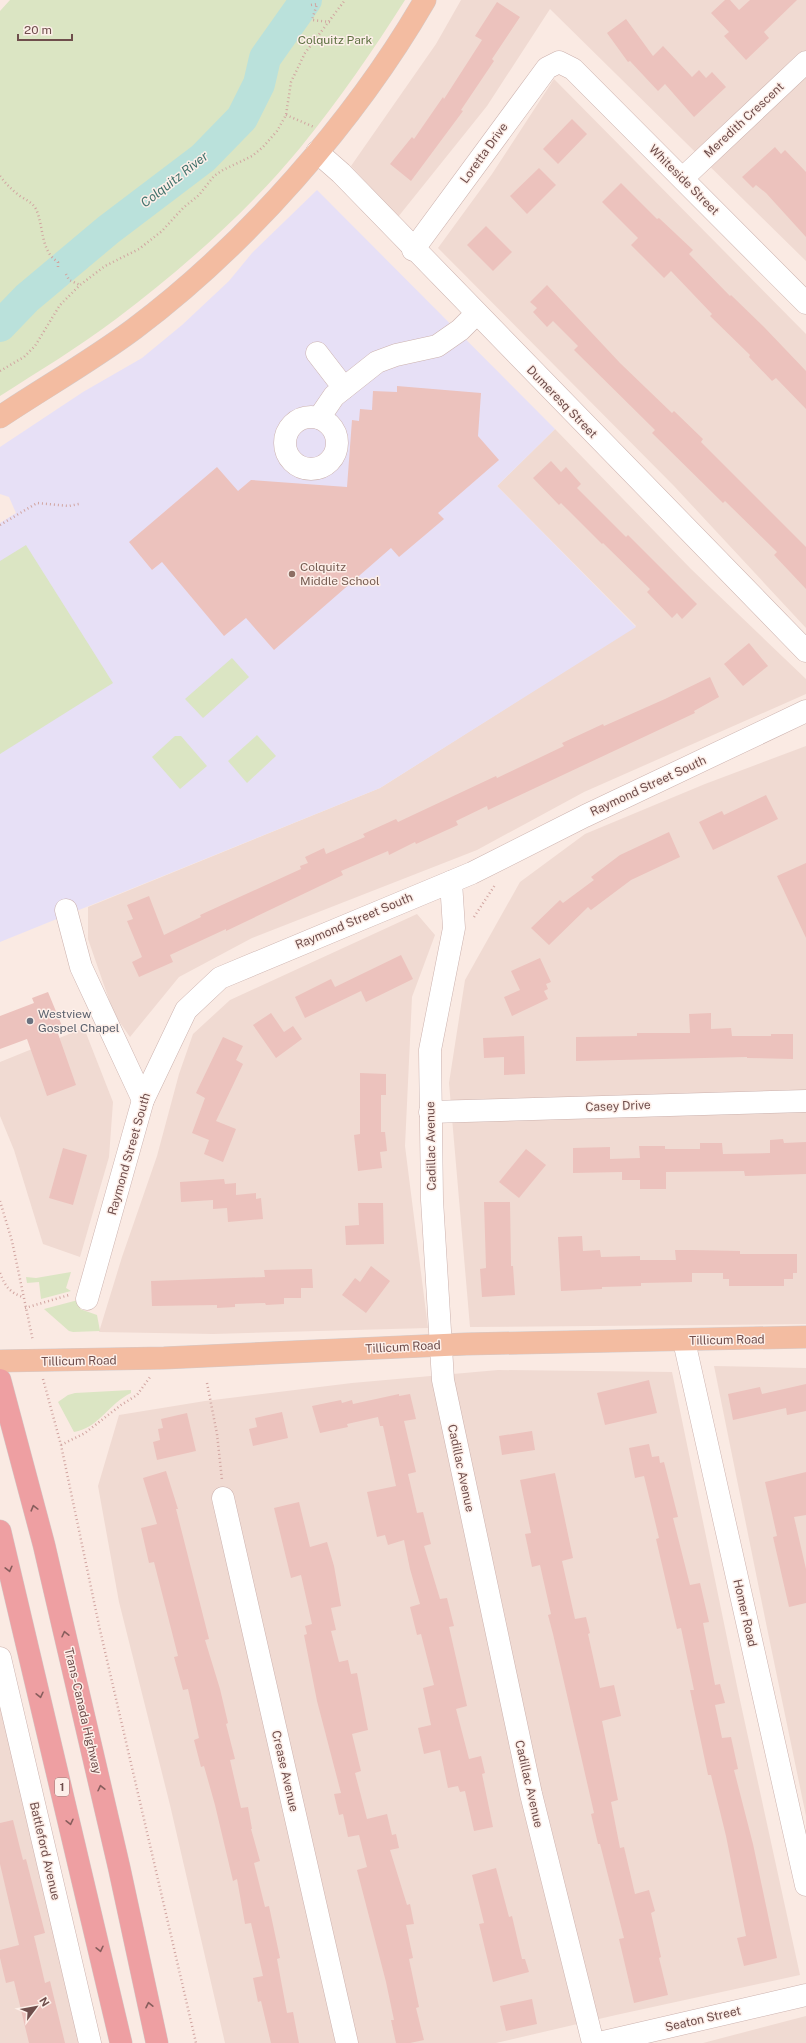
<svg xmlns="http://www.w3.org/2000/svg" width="806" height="2043" font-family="'Public Sans',sans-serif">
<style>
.residential{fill:#f0dad2}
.education{fill:#e7e0f6}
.green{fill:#dbe5c3}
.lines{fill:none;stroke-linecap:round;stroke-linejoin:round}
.river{stroke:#bae1db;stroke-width:32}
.building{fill:#ecc2bd}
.minor-casing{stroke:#ccb2ae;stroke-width:23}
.major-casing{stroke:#d4cac9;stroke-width:23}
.highway-casing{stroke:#d4cac9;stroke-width:23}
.path{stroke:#d1a5a1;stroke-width:2.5;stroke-dasharray:1 3;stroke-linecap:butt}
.minor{stroke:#fff;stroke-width:22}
.major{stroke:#f3bca1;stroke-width:22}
.highway{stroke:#ee9fa2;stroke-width:22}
.oneway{stroke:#885e5d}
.education-dot{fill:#8d6e63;stroke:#fdefe9;stroke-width:1.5}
.worship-dot{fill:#6b7280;stroke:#fdefe9;stroke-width:1.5}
.labels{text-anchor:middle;stroke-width:3;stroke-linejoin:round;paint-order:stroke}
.shield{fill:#fdefe9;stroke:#9a7e7b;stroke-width:1}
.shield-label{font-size:11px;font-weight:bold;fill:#6f4e4c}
.park-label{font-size:12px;fill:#617445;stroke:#fdefe9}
.street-label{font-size:12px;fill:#6f4e4c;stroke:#fdefe9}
.education-label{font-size:12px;fill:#785e54;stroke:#fdefe9;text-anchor:start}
.worship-label{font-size:12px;fill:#5b616d;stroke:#fdefe9;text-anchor:start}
.water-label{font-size:13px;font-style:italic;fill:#42736d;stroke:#fdefe9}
</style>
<rect width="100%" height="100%" fill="#faeae3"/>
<g class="residential">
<path d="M461,0H806V261L550,9L487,106L398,217L351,166L436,44Z"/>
<path d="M554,79L806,334V628L674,486L438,248L492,174Z"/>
<path d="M555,429L691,569L806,679V694L584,792L477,850L252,938L179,977L130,1037L114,1014L88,939V907L380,788L636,626L497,486Z"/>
<path d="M806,746V1324L470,1327L449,1083L465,980L520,882L585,834L705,784Z"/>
<path d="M417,914L435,935L412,997L405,1146L428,1328L213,1334L99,1332L122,1257L157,1156L179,1074L193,1034L230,1000Z"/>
<path d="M84,1028L113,1102L109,1157L80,1257L43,1244L14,1150L0,1116V1062Z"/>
<path d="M714,1366L806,1368V1816L767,1628Z"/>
<path d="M498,1370L672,1372L738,1691L800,1975L616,2015L496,2043H225L170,1805L119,1602L98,1486L119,1415L205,1401L352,1383Z"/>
<path d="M0,1698L79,2043H0Z"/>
<path d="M806,2016V2043H703Z"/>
</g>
<path class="education" d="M317,190L555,429L497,486L636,627L380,788L0,942V523L16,513L9,497L0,494V447L83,392L142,358L182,325L229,281L252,253Z"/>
<g class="green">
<path d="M10,0H405C373,51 338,101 300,148C249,210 180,271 116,319C79,347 39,371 0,396V11Z"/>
<path d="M26,545L113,683L0,754V561Z"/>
<path d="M232,658L249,677L203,718L185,699Z"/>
<path d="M257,735L276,756L247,783L228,761Z"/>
<path d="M175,736H181L207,766L180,789L152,757Z"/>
<path d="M71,1272L66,1288L71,1291L41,1299L39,1282L27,1283L26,1277L36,1278Z"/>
<path d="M78,1300L80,1303V1309L97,1315L100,1331L73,1332L69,1331L44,1309Z"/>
<path d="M131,1390V1393C109,1403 99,1428 74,1432L58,1402L68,1395L75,1393Z"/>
</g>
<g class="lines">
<path class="river" d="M0,326L27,298L108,230L203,158L242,118L259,84L265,58L306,0"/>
</g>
<g class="building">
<path d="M725,0H730L739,10L750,0H797L764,32L769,38L746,60L724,36L729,32L711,13Z"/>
<path d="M497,2L520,17L492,59L494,61L461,110L463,111L411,181L390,164L412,137L414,139L443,97L444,99L482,40L475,36Z"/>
<path d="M626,19L653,56L663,46L692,77L699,70L706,78L712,72L726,87L694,117L665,84L658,91L630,61L628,62L607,33Z"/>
<path d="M572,119L587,134L558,164L543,149Z"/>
<path d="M775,147L781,154L785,150L806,172V237L766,193L756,185L753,188L742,177Z"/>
<path d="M539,168L556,185L527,214L510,196Z"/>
<path d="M621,183L657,219L659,218L693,250L689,254L730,296L731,295L764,327L806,371V409L776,378L772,381L749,357L750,355L710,316L712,314L671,271L664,278L631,245L638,238L602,202Z"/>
<path d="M486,226L512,252L493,271L467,245Z"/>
<path d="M547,285L620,363L672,413L674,411L703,439L701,442L806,547V589L774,555L777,552L725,501L723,503L652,433L655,430L574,350L578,346L553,321L547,327L533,312L537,308L530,302Z"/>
<path d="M397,386L481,393L478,436L499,460L438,513L444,519L399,557L391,548L274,650L246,618L224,636L162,562L152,570L129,542L217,467L238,491L251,480L347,487L352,420L359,421L360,409L372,410L373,391L397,392Z"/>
<path d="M551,461L561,472L566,467L581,484L577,488L626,537L628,535L697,604L682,619L677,613L672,618L647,592L650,589L603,543L602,544L561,503L559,505L533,478Z"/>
<path d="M749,643L768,666L743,686L724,664Z"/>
<path d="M710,677L719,697L694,711L695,713L488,810L487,806L456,821L458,825L416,844L415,842L389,855L388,851L341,871L343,875L226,931V929L170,955L173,962L139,977L132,962L142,957L127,921L133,919L127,905L149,896L164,935L201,917L200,915L301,869L300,866L308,863L305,857L324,848L326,854L365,837L363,834L396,819L398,822L496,776L497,778L564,746L562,743L603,724L604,726L665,699Z"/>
<path d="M766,795L778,819L713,850L699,822L722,811L724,815Z"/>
<path d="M669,832L680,857L631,880L591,910L588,907L549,945L531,928L560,900L563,903L594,880L591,877L620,855Z"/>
<path d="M806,863V938L777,876Z"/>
<path d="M401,955L413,979L366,1002L361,991L305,1018L295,997L331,979L335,987Z"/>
<path d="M540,958L551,982L546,984L548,989L544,991L548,999L512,1016L504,997L520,990L511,971Z"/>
<path d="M48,992L62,1026L56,1028L76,1085L47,1096L27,1039L0,1049V1016L34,1003L32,998Z"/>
<path d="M271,1013L284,1032L293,1026L302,1039L276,1058L253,1025Z"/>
<path d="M711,1013V1029L731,1028L732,1036H771V1034H793V1059L747,1058V1057L576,1061V1037L637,1036V1033H690L689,1014Z"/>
<path d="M524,1036L525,1074L504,1075V1057L484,1058L483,1038Z"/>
<path d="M223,1037L243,1046L236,1060L243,1064L216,1121L236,1129L223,1162L204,1154L209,1140L192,1133L205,1098L196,1093Z"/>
<path d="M360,1073L386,1074V1095H381V1132H385L387,1151L380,1152L382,1168L358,1171L354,1135L360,1134Z"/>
<path d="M783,1139L784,1143L806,1142V1174L745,1176L744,1171L666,1172V1189H640V1180H622V1172L573,1173V1148L610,1147V1159L640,1158L639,1146H665V1149H700V1143H722L723,1154L770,1153V1140Z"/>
<path d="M63,1148L87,1155L73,1205L49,1198Z"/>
<path d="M526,1149L546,1165L519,1198L499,1182Z"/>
<path d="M224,1179L225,1184L236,1183V1195L256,1193V1199L261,1198L263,1219L228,1222L227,1208L213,1209V1200L181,1202L180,1182Z"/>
<path d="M484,1202H510L511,1266H513L515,1295L482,1297L480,1269L486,1268Z"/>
<path d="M358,1203H383L384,1244L346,1245L345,1226L359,1225Z"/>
<path d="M582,1236L583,1251L600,1250L601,1257L640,1256V1260H676L675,1250H692L740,1251V1254H797V1273H793V1279H784V1286H729V1279H723V1273H692V1282L641,1283V1286L602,1287V1289L561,1291L558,1237Z"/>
<path d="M371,1266L390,1281L366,1313L342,1295L355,1278L360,1282Z"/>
<path d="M312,1269L313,1288H301V1298H284V1304L266,1305L265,1303L235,1304V1307L217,1308V1305L152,1306L151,1281L265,1277L264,1270Z"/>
<path d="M649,1380L657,1413L605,1425L597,1393Z"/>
<path d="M806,1384V1411L787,1415L786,1408L733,1420L728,1394L760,1387L762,1394Z"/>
<path d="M399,1394V1396L410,1394L416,1419L404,1421L416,1472L408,1474L417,1513L423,1512L431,1544L424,1546L440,1599L447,1598L454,1626L449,1627L467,1706L456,1709L469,1759L481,1756L485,1773L482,1774L493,1827L474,1831L465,1791L460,1792L458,1786L448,1788L440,1750L424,1754L418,1728L431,1725L423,1688L434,1685L421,1634L417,1635L410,1607L420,1604L410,1569L404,1540L388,1545L385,1535L377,1537L367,1492L396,1486L383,1426H380L378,1417L347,1424L348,1427L320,1433L312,1406L341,1400L342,1403L352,1400L353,1404Z"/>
<path d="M282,1412L288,1438L253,1446L249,1429L257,1427L255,1418Z"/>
<path d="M187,1413L196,1451L157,1460L153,1442L160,1440L158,1429L163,1428L161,1419Z"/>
<path d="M532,1431L535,1450L502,1455L499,1436Z"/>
<path d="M649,1444L652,1457L659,1456L660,1463L664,1462L678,1517L673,1518L690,1585L700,1583L709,1622L703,1623L715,1685L720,1684L725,1703L715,1705L722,1738L731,1737L738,1769L734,1770L753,1844L777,1958L744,1966L737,1938L746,1936L726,1836L711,1775H708L690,1690H694L681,1628L677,1629L656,1539L659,1538L644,1476L635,1478L629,1448Z"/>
<path d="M166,1471L178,1509H176L209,1639L205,1640L220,1689L228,1723L226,1724L235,1759L230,1760L241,1808L248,1807L252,1829H251L260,1861L254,1863L265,1907L269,1906L280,1958L277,1959L287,2013L293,2012L299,2043H271L261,2001L258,2002L253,1978L263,1976L251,1923L245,1924L237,1879L233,1881L215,1805L204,1766L201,1767L194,1740L199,1738L188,1689L183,1690L174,1657L178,1656L154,1562L149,1563L141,1528L157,1524L143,1478Z"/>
<path d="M806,1472V1515L794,1517L806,1569V1603L789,1607L773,1537L777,1536L765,1482Z"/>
<path d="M555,1473L573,1558L562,1561L575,1619L586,1617L590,1633L588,1634L600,1688L614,1685L621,1716L602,1721L618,1800L611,1802L620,1848L624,1847L635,1894L649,1890L655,1911L651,1913L661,1957L659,1958L668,1995L634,2003L619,1939L624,1938L600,1844H598L591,1814L594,1813L553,1634L548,1615L551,1614L540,1565L532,1567L525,1534L531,1533L520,1480Z"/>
<path d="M299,1502L310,1547L327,1542L334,1566L341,1606L331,1608L336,1630L331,1631L339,1662L348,1660L351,1674L357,1673L368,1730L352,1734L361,1771L355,1773L367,1819L387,1814L392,1835L396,1834L399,1848L390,1850L407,1905L410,1904L414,1924L406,1925L413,1958L409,1959L419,2007L416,2008L424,2040L410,2043H396L391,2020H394L386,1982L357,1870L367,1867L359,1835L348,1837L343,1814L339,1815L334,1794L341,1793L317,1701L304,1635L307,1634L305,1626L312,1624L301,1575L291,1578L274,1508Z"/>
<path d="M13,1820L23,1860L26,1859L45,1933L34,1936L45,1983L50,1981L65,2043H29L14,1981L6,1983L0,1958V1950L19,1945L0,1864V1823Z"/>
<path d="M496,1868L509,1917L512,1916L522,1959H525L529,1972L493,1982L479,1924L484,1923L472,1875Z"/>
<path d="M532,1999L537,2024L506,2031L500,2006Z"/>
</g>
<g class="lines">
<g class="minor-casing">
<g id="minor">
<path d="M317,152L341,173L806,651"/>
<path d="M683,178L806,62"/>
<path d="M413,250L547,68L559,62L573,69L806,303"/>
<path d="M317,353L344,388"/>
<circle cx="311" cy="443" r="26"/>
<path d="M319,418L334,396L377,362L396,355L437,346L460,330L476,314"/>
<path d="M451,882L454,928L430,1050L432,1200L443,1380L531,1794L593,2043"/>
<path d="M66,910L81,967L143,1100"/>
<path d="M430,1112L806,1101"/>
<path d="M87,1299L143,1100L186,1010L220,978L472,873L585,816L806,711"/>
<path d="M684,1341L806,1885"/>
<path d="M223,1498L347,2043"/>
<path d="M0,1658L90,2043"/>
<path d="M599,2043L806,1995"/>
</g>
</g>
<g class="major-casing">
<g id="major">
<path d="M0,417C45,387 91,361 134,329C246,245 355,121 425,0"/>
<path d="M0,1361L164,1358L466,1344L806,1337"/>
</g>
</g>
<g class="highway-casing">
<g id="highway">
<path d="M0,1380L44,1545L119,1867L157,2043"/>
<path d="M0,1531L121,2043"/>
</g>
</g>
<g class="path">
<path d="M311,5L317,4L312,20L330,22"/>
<path d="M286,115L314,127"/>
<path d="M0,176C6,184 12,190 20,196C26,200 32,202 36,209C44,226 40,251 58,262V267"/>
<path d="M66,274L69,280L80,285"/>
<path d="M0,371L24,357L35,346L60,305L80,285L105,266L139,249L162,231L183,208L199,195L214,176L223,170L252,156L263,147L277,131L286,115L291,82L305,53L345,0"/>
<path d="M0,525L37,503L69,506L79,504"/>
<path d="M474,917L495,885"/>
<path d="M0,1201L12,1241L33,1341"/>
<path d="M0,1273C5,1286 10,1293 23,1297"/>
<path d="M25,1308L69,1295"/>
<path d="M43,1379L61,1445L100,1630L196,2043"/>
<path d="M207,1383L217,1434L222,1480"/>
<path d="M61,1445L85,1433L121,1405L137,1395L150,1377"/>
</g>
<use href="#minor" class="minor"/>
<use href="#major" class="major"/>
<use href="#highway" class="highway"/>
</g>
<defs><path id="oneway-chevron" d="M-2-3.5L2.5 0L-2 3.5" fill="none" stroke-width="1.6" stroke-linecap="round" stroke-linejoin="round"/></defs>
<g class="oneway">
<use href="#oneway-chevron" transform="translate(34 1508) rotate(-105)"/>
<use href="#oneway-chevron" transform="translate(9 1569) rotate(76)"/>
<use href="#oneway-chevron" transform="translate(65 1634) rotate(-103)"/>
<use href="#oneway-chevron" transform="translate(40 1695) rotate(77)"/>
<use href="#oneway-chevron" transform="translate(101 1788) rotate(-103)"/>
<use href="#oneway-chevron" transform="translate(70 1822) rotate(77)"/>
<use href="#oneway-chevron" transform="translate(100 1949) rotate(77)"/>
<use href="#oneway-chevron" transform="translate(149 2005) rotate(-102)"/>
</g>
<circle class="education-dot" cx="292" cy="574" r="4"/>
<circle class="worship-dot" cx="30" cy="1021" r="4"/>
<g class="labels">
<rect class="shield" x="55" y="1778" width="14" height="18" rx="3"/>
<g class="shield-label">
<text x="62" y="1791">1</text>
</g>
<g class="park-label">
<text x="335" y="44">Colquitz Park</text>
</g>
<g class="street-label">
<text transform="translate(744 120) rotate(-43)" y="4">Meredith Crescent</text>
<text transform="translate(484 153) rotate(-54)" y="4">Loretta Drive</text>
<text transform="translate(684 180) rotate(45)" y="4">Whiteside Street</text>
<text transform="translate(562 402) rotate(46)" y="4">Dumeresq Street</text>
<text transform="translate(648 786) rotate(-25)" y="4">Raymond Street South</text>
<text transform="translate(354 921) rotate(-23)" y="4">Raymond Street South</text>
<text transform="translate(618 1106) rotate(-2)" y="4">Casey Drive</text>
<text transform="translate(431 1146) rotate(-91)" y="4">Cadillac Avenue</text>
<text transform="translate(129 1154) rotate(-74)" y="4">Raymond Street South</text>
<text transform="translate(727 1340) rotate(-1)" y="4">Tillicum Road</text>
<text transform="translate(403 1347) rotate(-3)" y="4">Tillicum Road</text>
<text transform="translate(79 1361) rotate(-1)" y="4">Tillicum Road</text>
<text transform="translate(461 1468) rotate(78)" y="4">Cadillac Avenue</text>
<text transform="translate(745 1613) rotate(77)" y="4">Homer Road</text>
<text transform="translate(83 1711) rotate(77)" y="4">Trans-Canada Highway</text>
<text transform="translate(285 1771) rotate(77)" y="4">Crease Avenue</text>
<text transform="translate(529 1784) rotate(77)" y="4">Cadillac Avenue</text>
<text transform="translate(45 1851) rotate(77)" y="4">Battleford Avenue</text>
<text transform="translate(703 2019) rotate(-13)" y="4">Seaton Street</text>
</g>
<g class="education-label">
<text x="300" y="571">Colquitz<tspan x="300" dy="14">Middle School</tspan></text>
</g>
<g class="worship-label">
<text x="38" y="1018">Westview<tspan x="38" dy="14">Gospel Chapel</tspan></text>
</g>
<g class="water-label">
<text transform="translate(174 179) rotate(-38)" y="5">Colquitz River</text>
</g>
</g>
<g transform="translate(36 2007) rotate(58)" stroke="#fdefe9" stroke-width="3" paint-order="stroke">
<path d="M0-3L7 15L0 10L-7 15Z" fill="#6f4e4c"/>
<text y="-6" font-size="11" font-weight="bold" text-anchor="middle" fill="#6f4e4c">N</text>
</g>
<path d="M18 34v6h54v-6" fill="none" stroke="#6f4e4c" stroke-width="2"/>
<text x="24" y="34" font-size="12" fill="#6f4e4c" stroke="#fdefe9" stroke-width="3" paint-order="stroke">20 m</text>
</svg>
